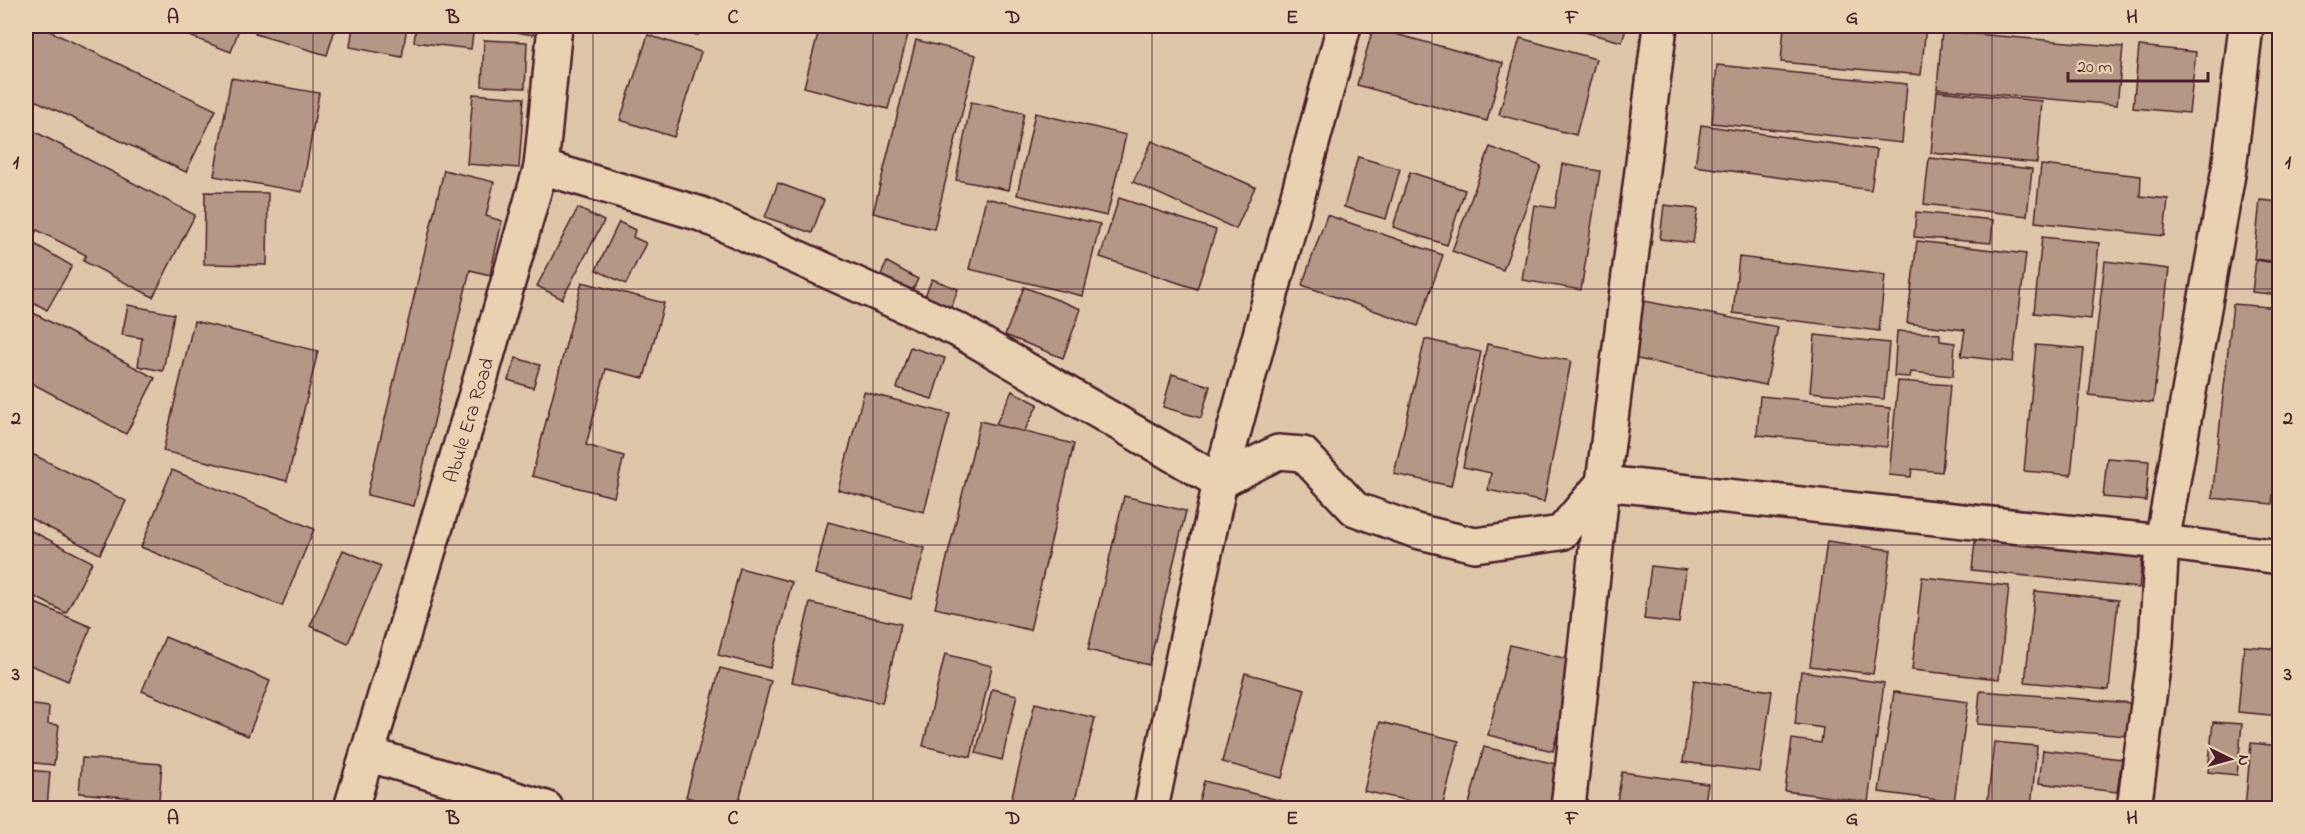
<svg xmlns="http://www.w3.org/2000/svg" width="2305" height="834" font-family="'Indie Flower',sans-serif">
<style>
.building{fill:#b49885;stroke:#4a1f2b;stroke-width:1.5}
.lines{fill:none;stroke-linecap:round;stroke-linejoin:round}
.street-casing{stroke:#4a1f2b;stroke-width:38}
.secondary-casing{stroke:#4a1f2b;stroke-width:38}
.street{stroke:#e8d2b1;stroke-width:33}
.secondary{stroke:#e8d2b1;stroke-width:33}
.grid{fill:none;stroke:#4a1f2b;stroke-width:1.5;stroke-opacity:0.55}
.labels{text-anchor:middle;stroke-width:4.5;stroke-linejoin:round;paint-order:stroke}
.street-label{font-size:20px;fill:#4a1f2b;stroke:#e8d2b1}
.neatline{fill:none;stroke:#4a1f2b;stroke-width:2}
.grid-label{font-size:20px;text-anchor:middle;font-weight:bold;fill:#4a1f2b}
</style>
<rect width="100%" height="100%" fill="#dec7a9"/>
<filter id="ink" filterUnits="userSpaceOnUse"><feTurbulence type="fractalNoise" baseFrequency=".0167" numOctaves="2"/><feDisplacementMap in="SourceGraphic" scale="12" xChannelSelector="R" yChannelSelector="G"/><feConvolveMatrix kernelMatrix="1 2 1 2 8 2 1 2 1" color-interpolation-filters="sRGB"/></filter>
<g filter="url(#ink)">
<g class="building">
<path d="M27,26H39L216,110L186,172L26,96Z"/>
<path d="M167,26H240L231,52L166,27Z"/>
<path d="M258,26H336L327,55L255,34Z"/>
<path d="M353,26H407L402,57L350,47Z"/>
<path d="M416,26H474L471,49L414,42Z"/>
<path d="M478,26H535L533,35Z"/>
<path d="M655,26H700L698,35Z"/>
<path d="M820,26L910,27L888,109L804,87Z"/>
<path d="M1562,26H1627L1622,42Z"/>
<path d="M1784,26H1926L1921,75L1781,62Z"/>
<path d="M1989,26H2028V29Z"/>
<path d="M1373,28L1503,63L1487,121L1357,85Z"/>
<path d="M1942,31L2123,47L2117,105L1937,89Z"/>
<path d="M648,35L701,52L674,137L620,120Z"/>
<path d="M1520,38L1596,59L1576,135L1499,115Z"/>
<path d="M484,40L527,42L525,88L482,86Z"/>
<path d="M916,40L976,55L934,229L873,213Z"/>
<path d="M2139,46L2196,52L2189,113L2133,108Z"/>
<path d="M1717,65L1907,84L1902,143L1712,123Z"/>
<path d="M231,78L319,93L302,192L214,176Z"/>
<path d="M1937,91L2042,101L2037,163L1931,153Z"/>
<path d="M473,94L524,98L519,168L467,164Z"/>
<path d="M971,102L1024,113L1009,190L956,180Z"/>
<path d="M1035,113L1126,135L1107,216L1017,195Z"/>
<path d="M1701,125L1877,150L1871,190L1695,166Z"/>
<path d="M26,127L195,215L153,297L83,261L86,255L37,230L34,235L26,231Z"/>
<path d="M1152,141L1255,187L1236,229L1133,182Z"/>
<path d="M1490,147L1541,166L1503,270L1452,251Z"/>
<path d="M1358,157L1400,169L1386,219L1344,207Z"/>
<path d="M1929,158L2032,169L2027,216L1924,204Z"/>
<path d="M1562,164L1600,171L1581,290L1522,280L1534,205L1555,208Z"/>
<path d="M2041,165L2141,176L2140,196L2168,199L2164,236L2035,222Z"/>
<path d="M444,170L494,182L486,216L502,221L490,275L470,270L414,506L367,495Z"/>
<path d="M1410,172L1465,190L1447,245L1393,227Z"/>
<path d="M778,183L824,200L812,233L765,217Z"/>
<path d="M205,192L268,193L267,265L204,264Z"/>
<path d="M986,198L1100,224L1083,296L969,269Z"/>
<path d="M1119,198L1216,230L1197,289L1100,257Z"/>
<path d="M2260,200L2280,202V262L2254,259Z"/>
<path d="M1664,205L1698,209L1693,243L1660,239Z"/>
<path d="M578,208L604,221L562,299L537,286Z"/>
<path d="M1916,212L1993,220L1991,243L1914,237Z"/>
<path d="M1327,215L1443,255L1418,326L1302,285Z"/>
<path d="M619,222L635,230L633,237L646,243L626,284L596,270Z"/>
<path d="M2042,237L2099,243L2091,319L2034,313Z"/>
<path d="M26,239L72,266L47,310L26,298Z"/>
<path d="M1917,241L2026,254L2013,362L1961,356L1965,330L1907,323Z"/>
<path d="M1739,257L1885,275L1879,331L1733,313Z"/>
<path d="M2256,260L2280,264V295L2252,292Z"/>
<path d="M2105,261L2169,269L2153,403L2089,395Z"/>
<path d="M887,262L918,279L908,299L877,283Z"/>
<path d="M932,279L958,289L949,314L922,303Z"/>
<path d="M582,282L664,303L644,378L606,369L586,445L624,456L614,497L532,476Z"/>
<path d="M1024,287L1081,309L1063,358L1005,335Z"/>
<path d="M1644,301L1778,327L1766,385L1632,358Z"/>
<path d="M2233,304L2280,308V432L2272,504L2212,498Z"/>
<path d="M128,305L174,314L163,371L138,366L142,338L122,335Z"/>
<path d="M26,309L155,378L126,434L26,380Z"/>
<path d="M194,321L318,351L287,481L163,451Z"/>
<path d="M1897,331L1940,334V341L1955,343L1953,376L1911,372L1910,377L1894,376Z"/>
<path d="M1815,335L1889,343L1884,399L1810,392Z"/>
<path d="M1425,339L1481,352L1451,486L1394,474Z"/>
<path d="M1487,344L1571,361L1544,502L1488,490L1491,473L1463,467Z"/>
<path d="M2036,345L2084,349L2071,475L2024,471Z"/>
<path d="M910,347L945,358L932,399L897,388Z"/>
<path d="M516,358L540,365L533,388L508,380Z"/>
<path d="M1172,374L1210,386L1201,418L1163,407Z"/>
<path d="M1898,381L1950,385L1942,472L1912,469L1911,477L1889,475Z"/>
<path d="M1012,391L1038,404L1018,444L992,432Z"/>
<path d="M864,392L950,414L924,512L838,490Z"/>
<path d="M1760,396L1890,408L1887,447L1757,435Z"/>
<path d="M980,421L1074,444L1030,630L935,608Z"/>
<path d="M26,451L126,501L100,554L26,516Z"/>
<path d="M2107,458L2149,461L2146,501L2103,497Z"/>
<path d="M172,470L314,529L282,606L141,547Z"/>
<path d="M1124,496L1186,511L1149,665L1088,650Z"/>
<path d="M828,522L925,548L911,599L815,574Z"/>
<path d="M26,528L92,562L66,613L26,592Z"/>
<path d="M1976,532L2143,551L2139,588L1972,570Z"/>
<path d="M1827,541L1891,550L1873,674L1810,666Z"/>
<path d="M343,550L381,566L348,643L310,626Z"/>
<path d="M1651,566L1686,570L1679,623L1644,619Z"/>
<path d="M740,568L792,582L770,668L718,655Z"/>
<path d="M1922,577L2009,586L1999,679L1912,670Z"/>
<path d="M2035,591L2118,600L2109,690L2025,682Z"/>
<path d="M26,599L91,627L68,681L26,663Z"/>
<path d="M810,603L901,624L882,703L792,682Z"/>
<path d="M165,637L270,681L248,736L142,691Z"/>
<path d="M1510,645L1575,661L1553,751L1488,735Z"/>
<path d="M2244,646L2280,649V716L2238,712Z"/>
<path d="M945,654L992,666L971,757L923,746Z"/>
<path d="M720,668L771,681L737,808H728L686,797Z"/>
<path d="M1801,671L1884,683L1868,802L1785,791L1792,739L1821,743L1823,728L1795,724Z"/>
<path d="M1245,673L1305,689L1282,778L1222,762Z"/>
<path d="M1694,680L1772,691L1760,772L1683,762Z"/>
<path d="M992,689L1017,695L1002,760L976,753Z"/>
<path d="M1980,691L2131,703L2128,736L1977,724Z"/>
<path d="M1894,692L1968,702L1954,802L1879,792Z"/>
<path d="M1035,703L1095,718L1073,808H1030L1010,804Z"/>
<path d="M26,704L49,707L48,724L59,725L54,765L26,762Z"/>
<path d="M1380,722L1459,741L1442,808L1364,791Z"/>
<path d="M2213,722L2242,724L2237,775L2208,772Z"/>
<path d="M1994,742L2037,746L2031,808H1987Z"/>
<path d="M2251,743L2280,746V808H2245Z"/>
<path d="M1484,747L1564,766L1553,808H1468Z"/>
<path d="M2043,750L2122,759L2117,792L2039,783Z"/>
<path d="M82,758L162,764L159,800L79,793Z"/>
<path d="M26,770L50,772L47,808H26Z"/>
<path d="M1622,772L1708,784L1704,808H1616Z"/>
<path d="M1204,781L1310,808H1197Z"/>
<path d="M282,802L310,804V808H281Z"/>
<path d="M209,804V808H67V807Z"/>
</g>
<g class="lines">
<g class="street-casing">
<g id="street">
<path d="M541,167L701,214L958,330L1220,482L1278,452L1303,454L1355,509L1416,531L1475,545L1561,533L1603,483"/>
<path d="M1603,483L2162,542L2280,557"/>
<path d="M367,754L546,808"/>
<path d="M1151,808L1220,482L1344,26"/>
<path d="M1568,808L1603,483L1660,26"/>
<path d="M2134,808L2156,645L2162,542L2229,169L2246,26"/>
</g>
</g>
<g class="secondary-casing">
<path id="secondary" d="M351,808L479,384L541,167L555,26"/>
</g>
<use href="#street" class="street"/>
<use href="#secondary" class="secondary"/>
</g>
</g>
<path class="grid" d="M313,26V808M593,26V808M873,26V808M1152,26V808M1432,26V808M1712,26V808M1992,26V808M26,289H2280M26,545H2280"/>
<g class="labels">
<g class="street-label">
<text transform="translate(468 420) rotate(-73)" y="7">Abule Era Road</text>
</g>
</g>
<rect width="2305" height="834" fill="none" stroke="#e8d2b1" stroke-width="66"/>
<g transform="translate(2230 759) rotate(95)" stroke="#e8d2b1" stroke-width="4.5" paint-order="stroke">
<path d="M0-4.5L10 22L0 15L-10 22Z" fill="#4a1f2b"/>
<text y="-9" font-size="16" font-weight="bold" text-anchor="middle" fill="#4a1f2b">N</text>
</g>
<path d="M2068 72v9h140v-9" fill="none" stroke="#4a1f2b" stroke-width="3"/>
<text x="2077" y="72" font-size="18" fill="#4a1f2b" stroke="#e8d2b1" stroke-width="4.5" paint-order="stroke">20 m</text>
<rect x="33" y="33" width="2239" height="768" class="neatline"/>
<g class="grid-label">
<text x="173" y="23">A</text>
<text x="453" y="23">B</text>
<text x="733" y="23">C</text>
<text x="1013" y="23">D</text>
<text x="1292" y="23">E</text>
<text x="1572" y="23">F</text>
<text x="1852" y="23">G</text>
<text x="2132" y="23">H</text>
<text x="16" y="168">1</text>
<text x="2288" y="168">1</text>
<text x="16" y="424">2</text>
<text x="2288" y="424">2</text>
<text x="16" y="680">3</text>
<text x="2288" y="680">3</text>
<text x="173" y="824">A</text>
<text x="453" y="824">B</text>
<text x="733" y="824">C</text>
<text x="1013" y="824">D</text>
<text x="1292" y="824">E</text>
<text x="1572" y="824">F</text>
<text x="1852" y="824">G</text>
<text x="2132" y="824">H</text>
</g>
</svg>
